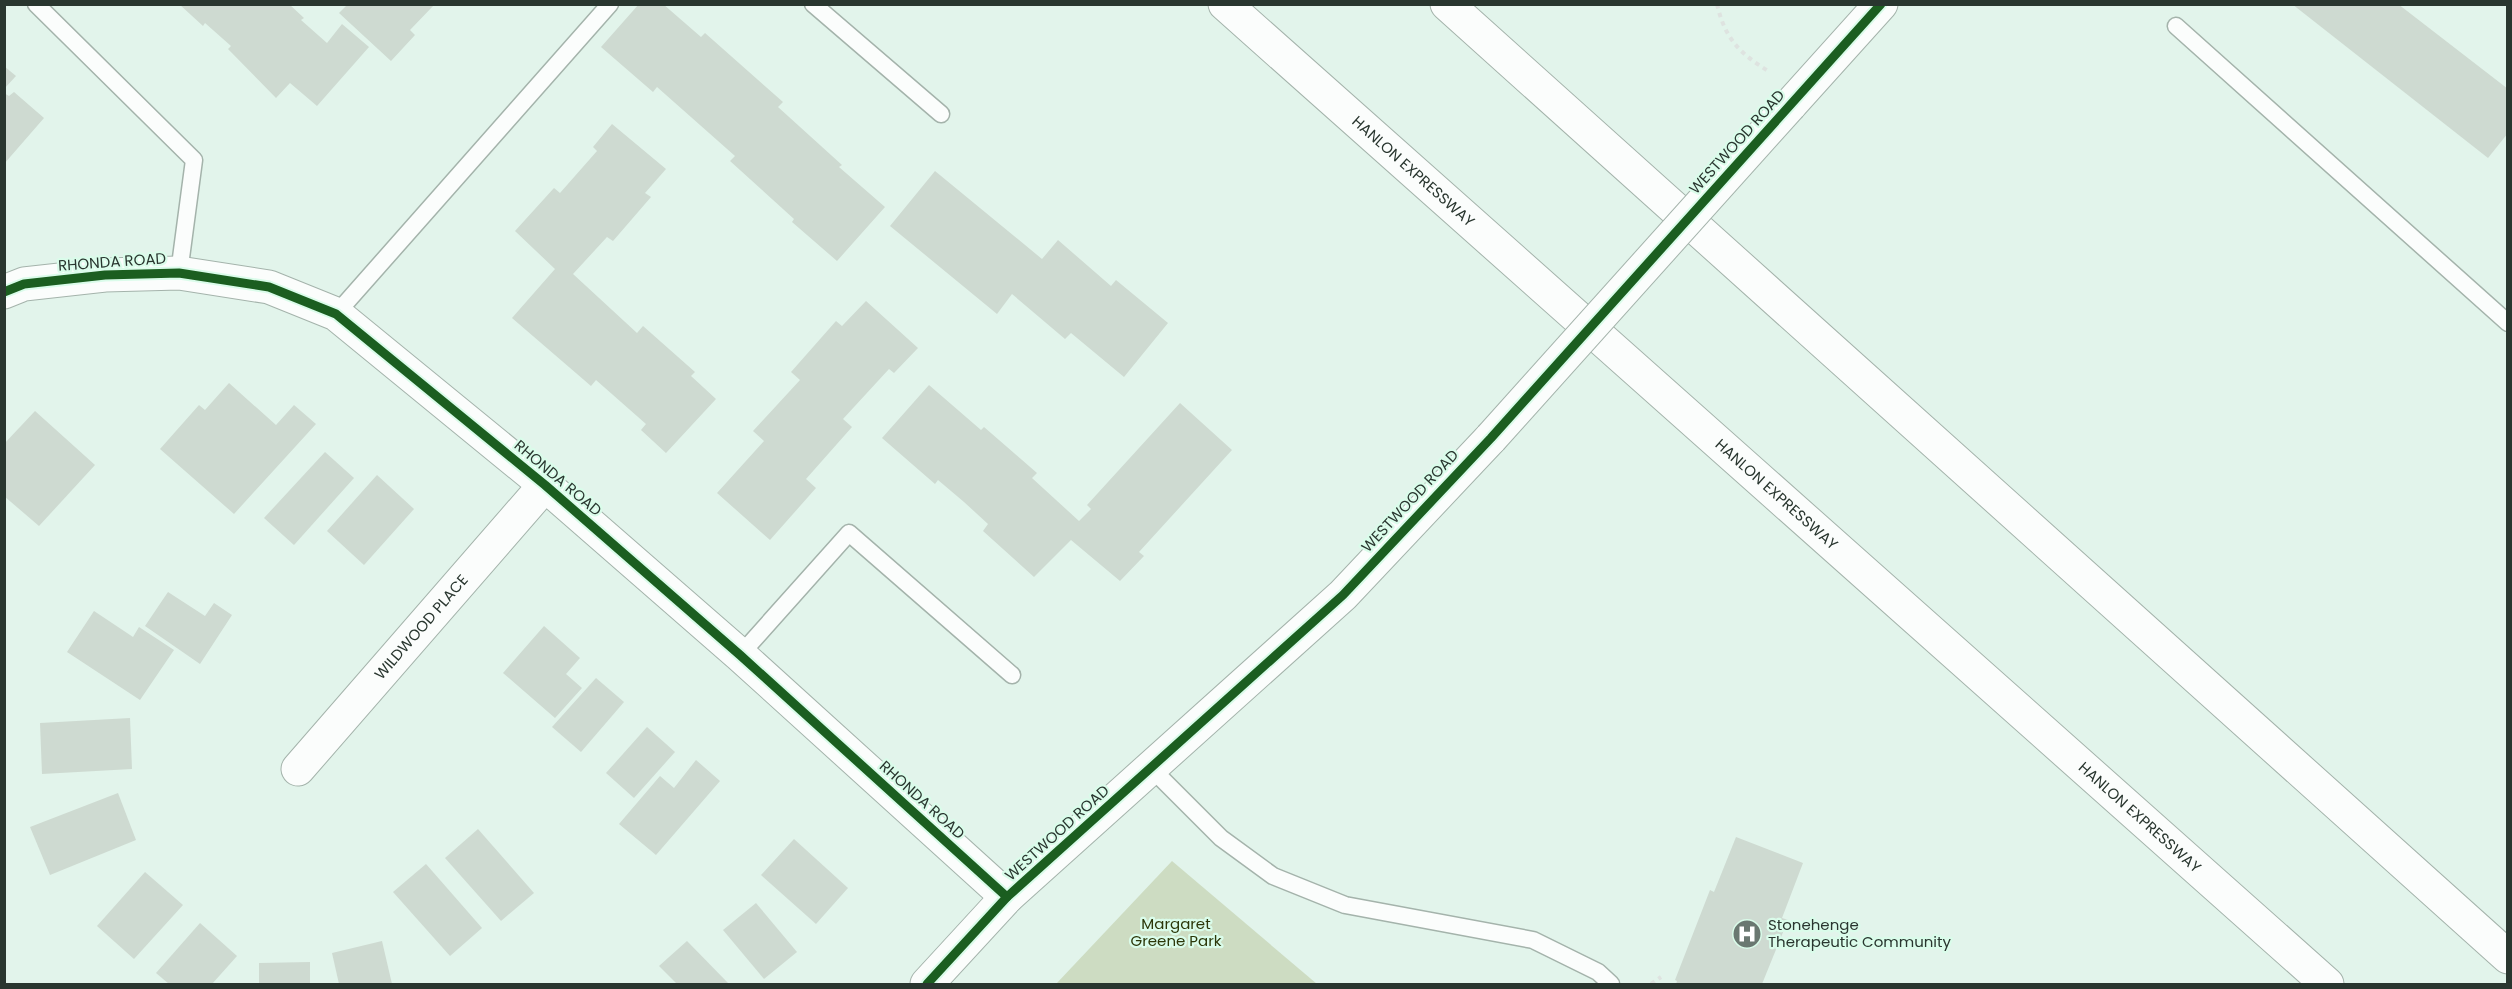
<svg xmlns="http://www.w3.org/2000/svg" width="2512" height="989" font-family="Poppins,sans-serif">
<style>
.green{fill:#cddcc2}
.building{fill:#cedad1}
.lines{fill:none;stroke-linecap:round;stroke-linejoin:round}
.lane-casing{stroke:#a4b3ab;stroke-width:19}
.street-casing{stroke:#a4b3ab;stroke-width:35}
.secondary-casing{stroke:#a4b3ab;stroke-width:35}
.highway-casing{stroke:#a4b3ab;stroke-width:35}
.path{stroke:#dee3e0;stroke-width:4;stroke-dasharray:4.5 4.5;stroke-linecap:butt}
.lane{stroke:#fbfdfc;stroke-width:16}
.street{stroke:#fbfdfc;stroke-width:33}
.secondary{stroke:#fbfdfc;stroke-width:33}
.highway{stroke:#fbfdfc;stroke-width:33}
.secondary-bridge-casing{stroke:#a4b3ab;stroke-width:35;stroke-linecap:butt}
.secondary-bridge{stroke:#fbfdfc;stroke-width:33}
.cycleway-casing{stroke:#dafcea;stroke-width:13}
.cycleway{stroke:#1b5e20;stroke-width:9}
.labels{text-anchor:middle;stroke-width:4.5;stroke-linejoin:round;paint-order:stroke}
.street-label{font-size:15px;fill:#29362f;stroke:#dafcea}
.park-label{font-size:15px;fill:#2c3709;stroke:#dafcea}
.poi-label{font-size:15px;fill:#29362f;stroke:#dafcea;text-anchor:start}
</style>
<rect width="100%" height="100%" fill="#e2f4eb"/>
<path class="green" d="M1172,861L1317,984H1056Z"/>
<g class="building">
<path d="M179,4H289L304,18L301,20L327,43L342,24L369,47L317,106L290,83L276,98L228,49L231,46L205,23L203,26Z"/>
<path d="M639,4H663L701,37L705,33L783,102L778,107L842,165L839,167L885,207L837,261L792,222L794,219L730,161L735,156L657,87L653,92L601,47Z"/>
<path d="M2292,4H2398L2508,89V133L2488,158Z"/>
<path d="M347,5H434L410,30L415,35L391,61L339,13Z"/>
<path d="M4,66L16,76L4,89Z"/>
<path d="M14,92L44,118L4,164V93L9,96Z"/>
<path d="M612,124L666,169L645,193L651,197L613,241L607,237L573,274L637,333L643,326L695,372L691,376L716,399L666,453L641,430L646,424L596,380L591,386L512,318L555,269L515,231L554,188L560,193L597,151L593,147Z"/>
<path d="M935,171L1042,259L1058,240L1111,286L1116,280L1168,323L1124,377L1071,333L1065,339L1012,294L997,314L890,226Z"/>
<path d="M866,301L918,348L894,373L889,369L843,419L852,427L806,479L816,488L770,540L717,493L764,441L753,431L800,380L791,372L836,321L842,326Z"/>
<path d="M229,383L276,425L294,405L316,424L234,514L160,449L199,405L205,410Z"/>
<path d="M929,385L981,430L984,427L1037,473L1032,478L1079,521L1091,509L1087,505L1180,403L1232,450L1139,552L1144,556L1120,581L1071,540L1034,577L983,531L988,524L964,502L938,480L935,484L882,438Z"/>
<path d="M35,411L95,465L39,526L4,496V444Z"/>
<path d="M325,452L354,478L294,545L264,518Z"/>
<path d="M377,475L414,509L364,565L327,531Z"/>
<path d="M168,592L205,616L214,603L232,615L200,664L145,626Z"/>
<path d="M94,611L133,637L139,627L174,650L140,700L67,652Z"/>
<path d="M544,626L580,658L566,674L582,688L555,718L503,673Z"/>
<path d="M596,678L624,702L581,752L552,727Z"/>
<path d="M130,718L132,769L42,774L40,723Z"/>
<path d="M647,727L675,752L634,798L606,773Z"/>
<path d="M696,760L720,781L656,855L619,824L660,776L674,788Z"/>
<path d="M118,793L136,840L50,875L30,827Z"/>
<path d="M478,829L534,893L501,921L445,858Z"/>
<path d="M1736,837L1803,863L1782,918L1788,920L1762,984H1676L1677,981L1675,980L1710,890L1714,892Z"/>
<path d="M794,839L848,888L816,924L761,875Z"/>
<path d="M426,864L482,928L450,956L393,892Z"/>
<path d="M145,872L183,905L134,959L97,926Z"/>
<path d="M756,903L797,952L764,979L723,930Z"/>
<path d="M200,923L237,956L212,984H169L156,973Z"/>
<path d="M382,941L392,984H339L332,953Z"/>
<path d="M687,941L729,984H677L659,966Z"/>
<path d="M310,962V984H259V963Z"/>
</g>
<g class="lines">
<g class="lane-casing">
<g id="lane">
<path d="M36,4L194,160L179,273"/>
<path d="M813,4L941,114"/>
<path d="M2176,26L2508,323"/>
<path d="M336,314L610,4"/>
<path d="M740,655L849,533L1012,675"/>
<path d="M1152,769L1221,838L1273,876L1345,905L1533,940L1598,972L1611,984"/>
</g>
</g>
<g class="street-casing">
<g id="street">
<path d="M4,292L24,284L105,275L179,273L269,287L336,314L545,485L740,655L1007,897"/>
<path id="s1" d="M298,769L545,485"/>
</g>
</g>
<g class="secondary-casing">
<g id="secondary">
<path d="M1790,105L1881,4"/>
<path d="M927,984L1007,897L1343,595L1491,438"/>
</g>
</g>
<g class="highway-casing">
<g id="highway">
<path id="s2" d="M1225,4L2327,984"/>
<path d="M1447,4L2508,957"/>
</g>
</g>
<g class="path">
<path d="M1717,4C1725,39 1740,54 1770,72"/>
<path d="M1651,984L1661,977"/>
</g>
<use href="#lane" class="lane"/>
<use href="#street" class="street"/>
<use href="#secondary" class="secondary"/>
<use href="#highway" class="highway"/>
<g class="secondary-bridge-casing">
<path id="secondary-bridge" d="M1491,438L1790,105"/>
</g>
<use href="#secondary-bridge" class="secondary-bridge"/>
<g class="cycleway-casing">
<g id="cycleway">
<path d="M4,292L24,284L105,275L179,273L269,287L336,314L545,485L740,655L1007,897"/>
<path d="M927,984L1007,897L1343,595L1491,438L1881,4"/>
</g>
</g>
<use href="#cycleway" class="cycleway"/>
</g>
<defs>
<g id="hospital-disc" transform="scale(1.5)"><circle r="9.5" fill="#6a7871" stroke="#dafcea"/><path d="M-5-5h3v3.5h4V-5h3V5h-3V1.5h-4V5h-3Z" fill="#fff"/></g>
</defs>
<g fill-rule="evenodd">
<use href="#hospital-disc" x="1747" y="934"/>
</g>
<g class="labels">
<g class="street-label">
<text transform="translate(1737 142) rotate(-48)" y="5">WESTWOOD ROAD</text>
<text dy="5" stroke="none"><textPath href="#s2" startOffset="252">HANLON EXPRESSWAY</textPath></text>
<text transform="translate(112 262) rotate(-4)" y="5">RHONDA ROAD</text>
<text transform="translate(558 478) rotate(40)" y="5">RHONDA ROAD</text>
<text dy="5" stroke="none"><textPath href="#s2" startOffset="738">HANLON EXPRESSWAY</textPath></text>
<text transform="translate(1410 501) rotate(-47)" y="5">WESTWOOD ROAD</text>
<text dy="5" stroke="none"><textPath href="#s1" startOffset="188">WILDWOOD PLACE</textPath></text>
<text transform="translate(922 800) rotate(42)" y="5">RHONDA ROAD</text>
<text dy="5" stroke="none"><textPath href="#s2" startOffset="1224">HANLON EXPRESSWAY</textPath></text>
<text transform="translate(1057 833) rotate(-42)" y="5">WESTWOOD ROAD</text>
</g>
<g class="park-label">
<text x="1176" y="929">Margaret<tspan x="1176" dy="17">Greene Park</tspan></text>
</g>
<g class="poi-label">
<text x="1768" y="930">Stonehenge<tspan x="1768" dy="17">Therapeutic Community</tspan></text>
</g>
</g>
<rect width="2512" height="989" fill="none" stroke="#29362f" stroke-width="12"/>
</svg>
